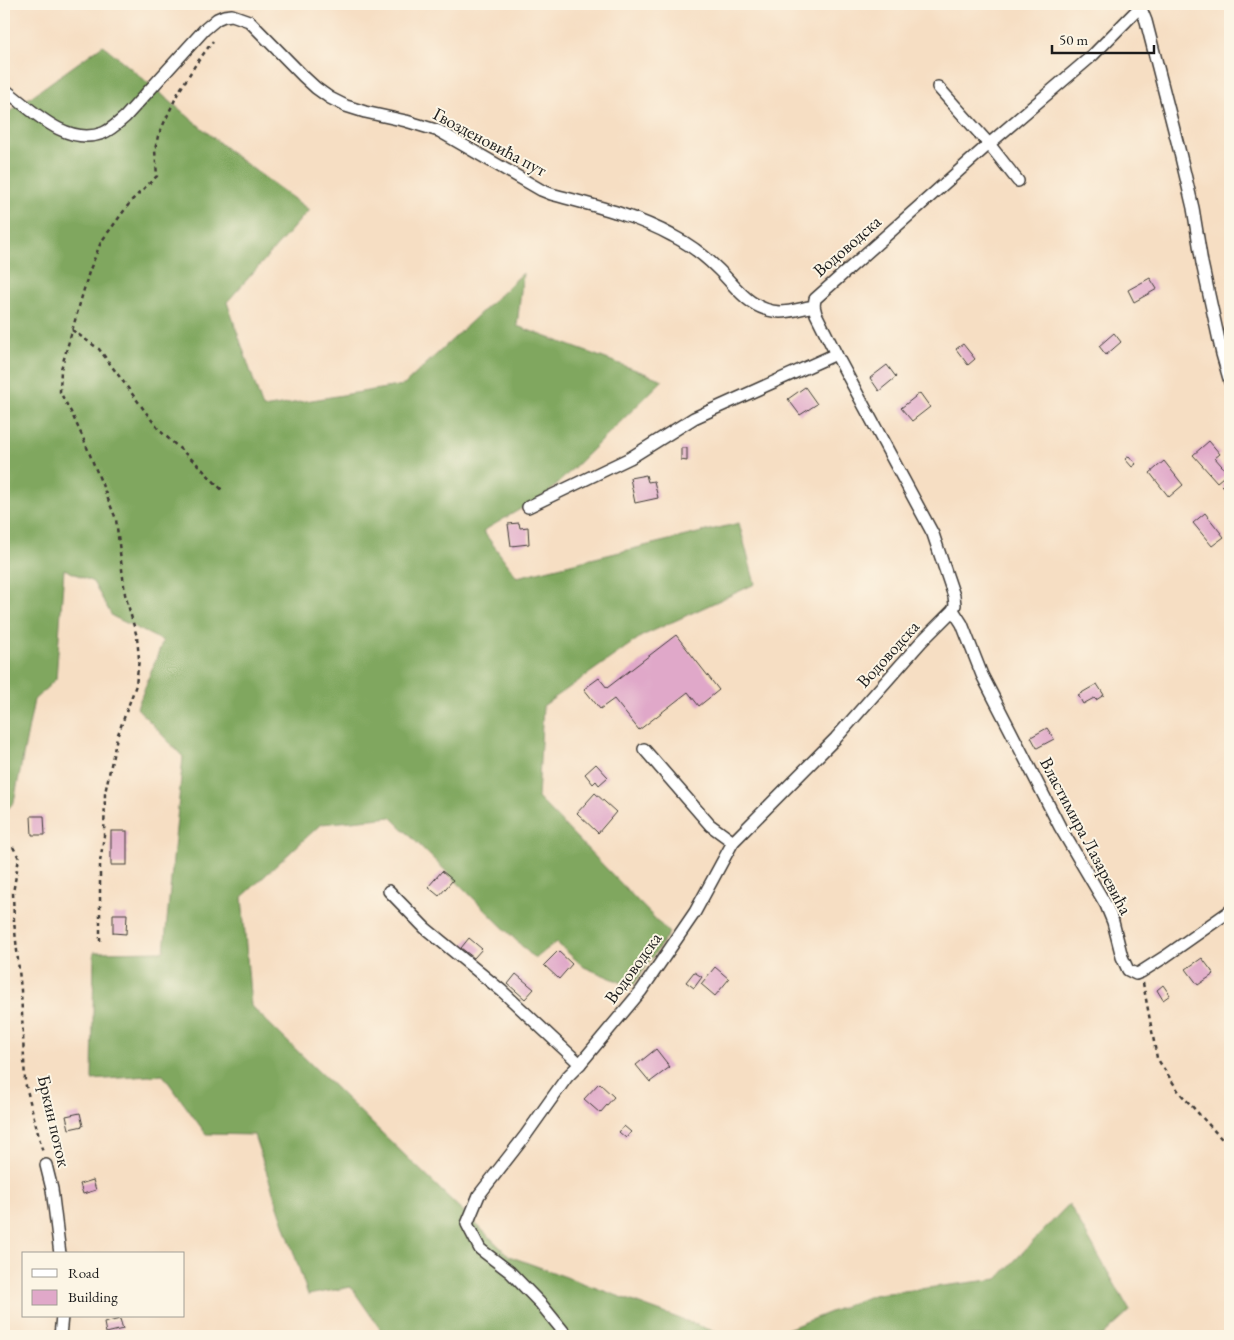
<svg xmlns="http://www.w3.org/2000/svg" width="1234" height="1340" font-family="'EB Garamond',serif">
<style>
.forest{fill:#80a75e;stroke:#4e623d}
.building{fill:#e0a8c9}
.lines{fill:none;stroke-linecap:round;stroke-linejoin:round}
.minor-casing{stroke:#3d3935;stroke-width:14}
.path{stroke:#3d3935;stroke-width:2.5;stroke-dasharray:4 4;stroke-linecap:butt}
.minor{stroke:#fff;stroke-width:11}
.labels{text-anchor:middle;stroke-width:4;stroke-linejoin:round;paint-order:stroke}
.street-label{font-size:18px;fill:#1c1c1c;stroke:#fcf5e5}
</style>
<rect width="100%" height="100%" fill="#fcf5e5"/>
<filter id="ink" filterUnits="userSpaceOnUse"><feTurbulence type="fractalNoise" baseFrequency=".02" numOctaves="2"/><feDisplacementMap in="SourceGraphic" scale="10" xChannelSelector="R" yChannelSelector="G"/><feConvolveMatrix kernelMatrix="1 2 1 2 8 2 1 2 1" color-interpolation-filters="sRGB"/></filter>
<filter id="wash" filterUnits="userSpaceOnUse"><feTurbulence type="fractalNoise" baseFrequency=".0096" numOctaves="4" result="noise"/><feDisplacementMap in="SourceGraphic" scale="20" xChannelSelector="R" yChannelSelector="G"/><feGaussianBlur stdDeviation="1.12" result="paint"/><feColorMatrix in="noise" values="0 0 0 0 0 0 0 0 0 0 0 0 0 0 0 0 0 1.4 0 .05"/><feComposite in="paint" operator="in"/></filter>
<g filter="url(#wash)">
<rect width="100%" height="100%" fill="#f6dec3"/>
<g class="forest">
<path d="M103,45L234,155L309,210L227,302L263,408L404,385L523,273L517,326L663,380L548,493L483,531L517,577L739,523L755,584L642,636L543,706L538,798L669,933L632,987L584,967L556,942L535,959L391,817L321,824L242,897L251,1006L509,1256L727,1336H385L351,1287L308,1295L254,1135L206,1134L163,1075L92,1080L94,952L164,951L183,757L137,708L163,641L112,616L93,582L64,569L56,679L34,700L14,802L4,813V116Z"/>
<path d="M1069,1204L1130,1311L1103,1336H770L873,1295L997,1279Z"/>
</g>
<g id="blocks">
<g class="building">
<path d="M1150,278L1157,289L1134,302L1128,290Z"/>
<path d="M1114,333L1121,342L1106,355L1099,346Z"/>
<path d="M963,344L975,359L968,365L956,349Z"/>
<path d="M887,365L896,377L879,391L870,378Z"/>
<path d="M805,387L817,404L800,415L788,399Z"/>
<path d="M920,393L930,407L912,421L901,408Z"/>
<path d="M1209,441L1220,454L1215,458L1228,473L1217,482L1193,455Z"/>
<path d="M681,448H687V461L681,460Z"/>
<path d="M1129,456L1136,464L1132,467L1125,459Z"/>
<path d="M1164,461L1183,485L1169,497L1150,473Z"/>
<path d="M646,475L648,482L654,481L658,498L635,503L630,478Z"/>
<path d="M1230,479V494L1222,486Z"/>
<path d="M1205,513L1224,537L1212,546L1193,523Z"/>
<path d="M519,523L520,528L528,527L529,544L511,546L508,524Z"/>
<path d="M676,635L719,690L699,706L688,692L639,730L614,699L600,709L584,689L599,678L607,688Z"/>
<path d="M1097,684L1104,695L1096,700L1094,698L1083,704L1078,695Z"/>
<path d="M1047,728L1054,739L1037,748L1031,737Z"/>
<path d="M596,764L608,777L599,785L596,781L593,784L585,774Z"/>
<path d="M595,793L616,812L598,833L577,813Z"/>
<path d="M31,816H44L45,835H32Z"/>
<rect x="111" y="831" width="16" height="34"/>
<path d="M442,871L453,880L439,896L428,887Z"/>
<path d="M113,914H127L126,934L113,933Z"/>
<path d="M469,938L482,949L474,958L461,948Z"/>
<path d="M558,951L572,964L559,979L544,965Z"/>
<path d="M1202,958L1214,974L1198,985L1186,969Z"/>
<path d="M715,967L729,979L715,996L701,984Z"/>
<path d="M694,972L702,977L694,988L686,982Z"/>
<path d="M516,974L534,989L525,999L508,984Z"/>
<path d="M1163,985L1170,995L1163,1000L1157,990Z"/>
<path d="M656,1049L670,1067L650,1082L636,1065Z"/>
<path d="M599,1083L614,1097L600,1113L584,1099Z"/>
<path d="M80,1113L83,1126L69,1129L66,1116Z"/>
<path d="M624,1126L631,1132L626,1138L619,1132Z"/>
<path d="M93,1180L96,1190L83,1194L80,1184Z"/>
<path d="M120,1319L123,1329L106,1333L104,1323Z"/>
</g>
</g>
</g>
<g filter="url(#ink)">
<use href="#blocks" fill-opacity="0" stroke="#3d3935" stroke-width="1"/>
<g class="lines">
<g class="minor-casing">
<g id="minor">
<path d="M1140,6L1146,21L1180,153L1193,208L1202,263L1222,354L1230,382"/>
<path d="M938,87L989,144L1018,181"/>
<path d="M4,89C31,109 66,147 103,133C111,130 118,123 125,117L204,30L217,19L224,16L232,15L249,21L303,76L316,88L330,98L346,106L365,112L406,121L439,131L541,190L551,194C592,205 635,215 673,236C691,245 705,256 719,270C738,289 750,310 780,312C790,312 803,308 814,306"/>
<path d="M528,507L630,458L694,418L836,354"/>
<path d="M953,610L962,624L982,675L1060,827L1106,905L1113,922L1122,957L1128,970L1136,974L1141,972L1166,956L1230,911"/>
<path d="M644,749L710,825L733,842"/>
<path d="M389,891L425,928L502,991L580,1064"/>
<path d="M46,1165L52,1189L60,1254"/>
<path d="M60,1336L62,1316"/>
<path d="M567,1336L541,1304L510,1272L480,1249L467,1224L479,1195L525,1136L567,1077L580,1064L641,991L695,912L733,842L836,738L921,642L953,610L955,605L954,596L933,534L836,354L816,314L814,306L815,299L989,144L1093,55L1143,4"/>
</g>
</g>
<g class="path">
<path d="M72,330L99,349L159,430L198,465L222,490"/>
<path d="M13,847L19,858L13,893L14,921L21,990L25,1082L43,1153"/>
<path d="M100,941V862L104,836L105,793L117,737L136,685L139,659L137,637L125,594L116,519L84,440L71,412L60,392L61,369L89,272L101,242L132,200L157,176L155,150L158,136L178,93L196,64L213,41"/>
<path d="M1143,983L1157,1058L1179,1092L1230,1148"/>
</g>
<use href="#minor" class="minor"/>
</g>
</g>
<g class="labels">
<g class="street-label">
<text transform="translate(490 142) rotate(28)" y="6">Гвозденовића пут</text>
<text transform="translate(847 246) rotate(-41)" y="6">Водоводска</text>
<text transform="translate(888 654) rotate(-48)" y="6">Водоводска</text>
<text transform="translate(1086 836) rotate(62)" y="6">Властимира Лазаревића</text>
<text transform="translate(633 968) rotate(-54)" y="6">Водоводска</text>
<text transform="translate(54 1121) rotate(77)" y="6">Бркин поток</text>
</g>
</g>
<rect width="1234" height="1340" fill="none" stroke="#fcf5e5" stroke-width="20"/>
<rect x="22" y="1252" width="162" height="65" fill="#fcf5e5" stroke="#a29e95"/>
<rect x="32" y="1269" width="25" height="8" fill="#ffffff" stroke="#a29e95"/>
<text x="68" y="1278" font-size="15" fill="#1c1c1c">Road</text>
<rect x="32" y="1290" width="25" height="15" fill="#e0a8c9" stroke="#a29e95"/>
<text x="68" y="1302" font-size="15" fill="#1c1c1c">Building</text>
<path d="M1052 45v8h102v-8" fill="none" stroke="#1c1c1c" stroke-width="2.5"/>
<text x="1059" y="45" font-size="15" fill="#1c1c1c" stroke="#fcf5e5" stroke-width="4" paint-order="stroke">50 m</text>
</svg>
